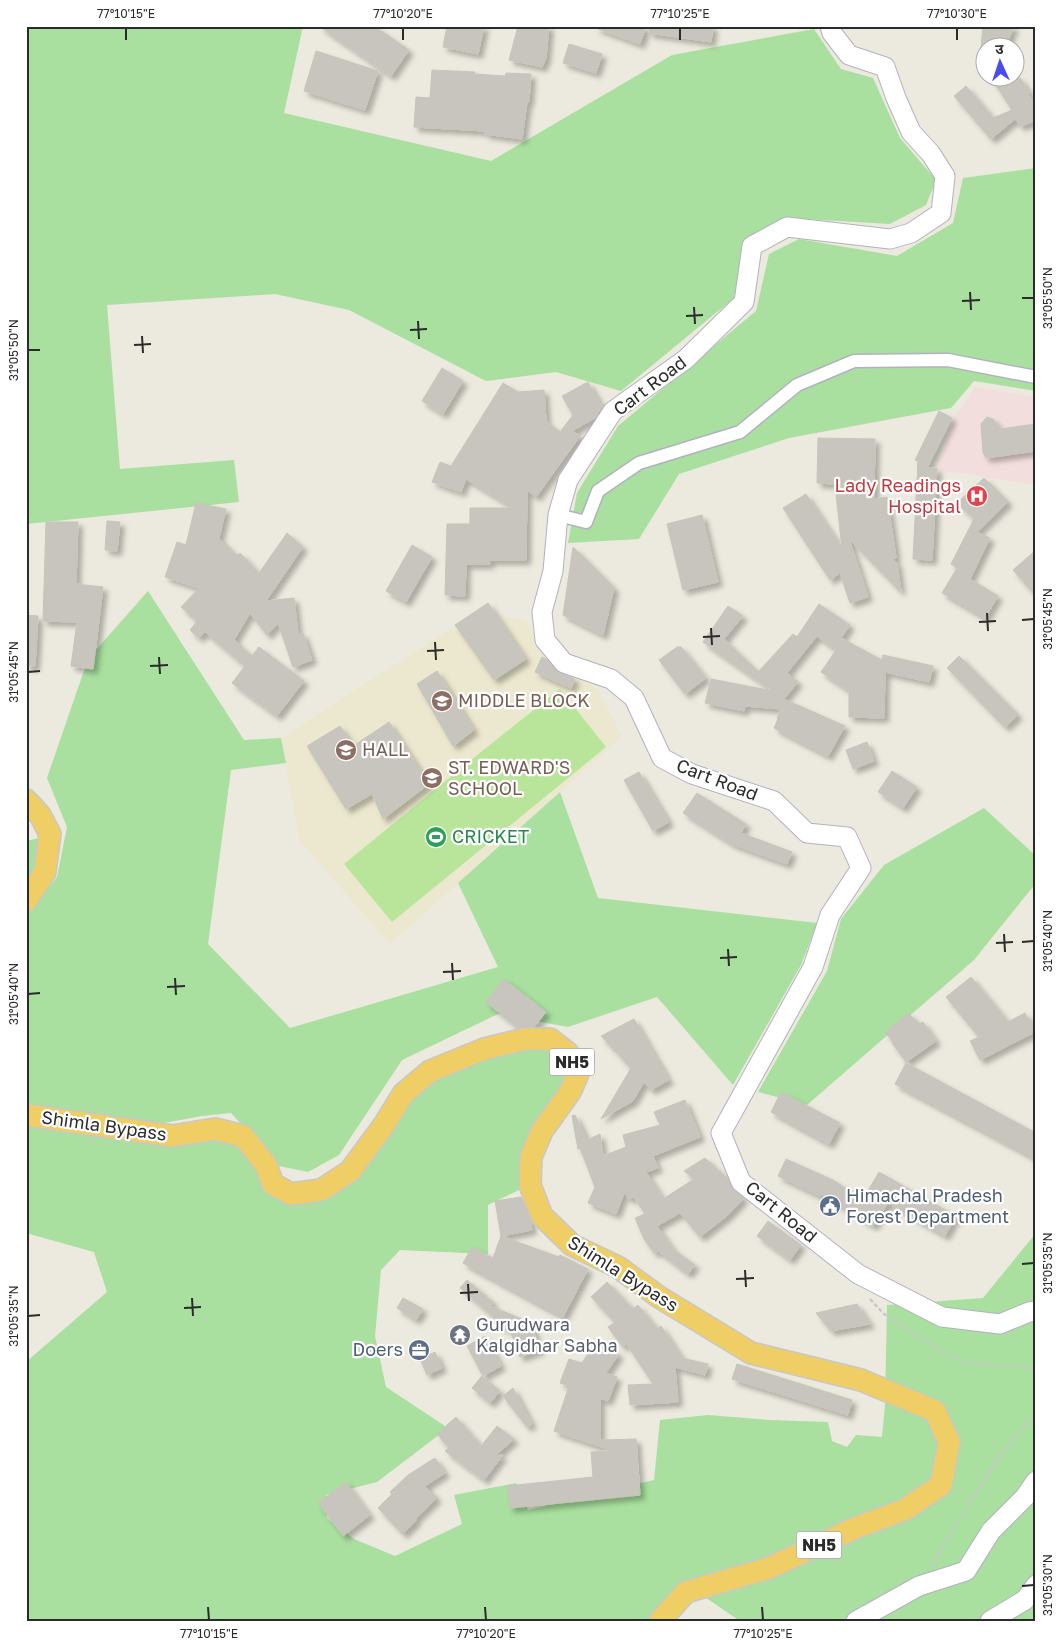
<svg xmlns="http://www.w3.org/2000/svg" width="1062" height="1647" font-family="'Golos Text','Noto Sans Devanagari',sans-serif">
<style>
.education{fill:#ece8cf}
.medical{fill:#f2dfdd}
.green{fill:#a9df9f}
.pitch{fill:#b9e59b}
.building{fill:#c8c5be;stroke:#c7c5b8;filter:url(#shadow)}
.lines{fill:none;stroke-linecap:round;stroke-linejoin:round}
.minor-casing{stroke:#b2b2be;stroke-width:15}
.secondary-casing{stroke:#b2b2be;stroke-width:21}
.trunk-casing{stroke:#c8c8c8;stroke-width:24}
.path{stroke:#c8c8c8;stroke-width:2.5;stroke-dasharray:4 2.5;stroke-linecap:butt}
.minor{stroke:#fff;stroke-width:12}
.secondary{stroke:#fff;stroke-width:19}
.trunk{stroke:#eece65;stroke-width:21}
.ticks{fill:none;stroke:#2b2b2b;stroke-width:2}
.labels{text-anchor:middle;stroke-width:4.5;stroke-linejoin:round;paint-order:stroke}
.shield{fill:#fff;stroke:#6b6b6b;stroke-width:1}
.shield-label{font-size:16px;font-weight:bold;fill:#2b2b2b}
.street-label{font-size:18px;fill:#2b2b2b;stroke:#fff}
.health-label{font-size:18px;fill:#be3a42;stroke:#fff;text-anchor:end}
.education-label{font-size:18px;fill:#785e54;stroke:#fff;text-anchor:start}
.leisure-label{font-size:18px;fill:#27864d;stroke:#fff;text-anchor:start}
.service-label{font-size:18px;fill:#4e5e75;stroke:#fff;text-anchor:start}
.worship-label{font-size:18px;fill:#5b616d;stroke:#fff;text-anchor:start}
.neatline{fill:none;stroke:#2b2b2b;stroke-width:2}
.ticks-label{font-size:12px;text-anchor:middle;fill:#2b2b2b}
</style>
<defs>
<filter id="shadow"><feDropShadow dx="4.5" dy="4.5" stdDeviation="2.5" flood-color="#0004"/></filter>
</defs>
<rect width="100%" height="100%" fill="#ece9de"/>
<path class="education" d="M475,613L526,620L545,658L598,689L622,736L390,944L299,840L281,738Z"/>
<path class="medical" d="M975,387L1036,397V485L938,470L956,415Z"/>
<g class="green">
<path d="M26,26H303L284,113L491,161L672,55L814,29L841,69L873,78L900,138L936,180L926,205L890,224L787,218L744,240L734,298L621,391L556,372L486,381L349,310L275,294L107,305L120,469L234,460L239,502L26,524Z"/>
<path d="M1036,168V391L974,381L951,408L789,438L679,474L639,539L568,543L577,493L618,426L756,311L769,254L799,239L897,256L953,223L963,178Z"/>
<path d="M148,591L244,740L281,738L286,763L231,770L208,944L290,1028L498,967L458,883L560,792L598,898L817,923L801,965L733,1085L657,997L568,1027L498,1014L402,1060L339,1155L308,1172L279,1166L231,1113L202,1116L158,1124L39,1107L26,1104V916L57,877L67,827L47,778L88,659Z"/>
<path d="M984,808L1036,856V883L974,960L807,1105L758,1092L827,971L841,919L884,865Z"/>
<path d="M39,838L34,875L26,883V841Z"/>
<path d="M550,1046L572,1076L526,1156L519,1190L488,1205V1254L400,1250L381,1270L375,1336L386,1387L448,1428L377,1482L326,1495L327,1518L354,1539L395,1556L462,1524L454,1495L516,1483L528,1510L654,1480L660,1420L708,1415L769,1420L828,1422L832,1441L847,1447L856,1435L882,1437L885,1405L887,1305L983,1298L1036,1233V1621H740L683,1582L652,1621H26V1362L107,1292L94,1252L26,1233V1122L214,1136L241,1142L272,1189L323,1194L409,1097L433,1076L489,1054Z"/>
</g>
<path class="pitch" d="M560,689L606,747L392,922L344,864L481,752Z"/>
<g class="building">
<path d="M319,26H374L409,50L391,76Z"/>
<path d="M447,26H484L478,54L443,47Z"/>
<path d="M518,26H549L546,58L542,67L509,60Z"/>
<path d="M596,26H646L640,44L596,28Z"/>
<path d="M649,26H713L711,42L649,33Z"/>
<path d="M983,26H1014L1005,48H981Z"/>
<path d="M569,44L602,54L596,73L563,63Z"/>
<path d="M316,51L378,71L365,110L304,91Z"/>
<path d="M432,70L475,72L474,74L505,76L506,73L531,74L529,102H527L522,139L485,134V131L414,127L416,97L430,98Z"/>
<path d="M991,78H1020L1030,93L1028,94L1034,103L1036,110V121L1020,126L1015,119L991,139L954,96L966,86L993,118L1012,110Z"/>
<path d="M442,368L463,381L443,414L422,401Z"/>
<path d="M588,382L602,407L595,418L572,431L580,436L536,497L527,490L526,560H489L490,564H466L465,596L445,595L447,524H470V508H514L466,479L461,492L432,482L440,462L451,466L503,383L518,392L544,390L546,421L560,432L573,415L562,396Z"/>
<path d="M939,411L952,418L927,468H937L932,560L913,559L918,461L915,460Z"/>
<path d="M987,417L993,419L1000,429L1036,424V439L1034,440L1036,451L986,458L983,453L981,424Z"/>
<path d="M818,438L875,439L874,499L887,497L896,558H892L897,563L901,592L849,539L868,597L850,603L840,573L830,580L783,508L806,494L842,549L835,484L817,483Z"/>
<path d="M984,478L1008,502L977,532L990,538L970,579L998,596L985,618L942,593L957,568L951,564L974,519L957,503Z"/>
<path d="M196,503L226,509L219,538L237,556L240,553L259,573L287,533L303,547L266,601L294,598L298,635L303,633L312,660L293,667L278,623L267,635L250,613L234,640L252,656L259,647L304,681L277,716L232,683L245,666L205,632L199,638L190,630L197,621L181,607L199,588L165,577L177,542L186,545Z"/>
<path d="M702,515L718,582L683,590L667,524Z"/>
<path d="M107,521L120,522L117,551L105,550Z"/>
<path d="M46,522H78L76,584L103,587L93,669L71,666L77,622L43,621Z"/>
<path d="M412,545L432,557L406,602L386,591Z"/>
<path d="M573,547L614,588L603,635L563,615Z"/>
<path d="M1036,550V596L1013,570Z"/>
<path d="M488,603L526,659L494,680L455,625Z"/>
<path d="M819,604L850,625L841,638L882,660L883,655L933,666L929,682L885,672L884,718L849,717V691L821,672L836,650L817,636L787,673L798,682L784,699L845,726L828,756L774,728L778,719L777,718L781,709L745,706L744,711L705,703L711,679L773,691L703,642L728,606L743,616L724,639L758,672L793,634L797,637Z"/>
<path d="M26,615L38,616L35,666H26Z"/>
<path d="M677,647H681L706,678L685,694L659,660Z"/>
<path d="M959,656L1018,715L1005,727L947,668Z"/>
<path d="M542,657L546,659L560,673L575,679L571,688L535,672Z"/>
<path d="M437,671L474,730L453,746L417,684Z"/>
<path d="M389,722L429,784L383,819L372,794L346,809L307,746L340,726L353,746Z"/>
<path d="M867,742L874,761L853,769L846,750Z"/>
<path d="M892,771L917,787L903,808L878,792Z"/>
<path d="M639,772L669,822L653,831L624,780Z"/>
<path d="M697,793L746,824L741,833L792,852L787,864L732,844L683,813Z"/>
<path d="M971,977L1008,1022L1025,1013L1035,1032L980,1060L970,1041L979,1037L946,997Z"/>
<path d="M504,979L546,1012L535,1026L518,1028L486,1002Z"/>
<path d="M908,1013L919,1024L923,1022L936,1041L906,1062L892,1043L894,1042L885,1033Z"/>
<path d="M634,1019L669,1080L651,1090L644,1082L633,1101L601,1119L631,1068L601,1036Z"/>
<path d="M906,1063L1036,1133V1159L895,1084Z"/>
<path d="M781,1092L840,1123L829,1144L771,1112Z"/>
<path d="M685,1100L700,1137L653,1156L658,1168L646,1172L663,1199L694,1179L684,1171L705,1158L727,1178L734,1190L744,1198L728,1215L700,1237L680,1213L657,1226L673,1249L695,1265L688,1274L658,1251L654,1253L644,1239L635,1218L645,1214L634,1197L628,1199L625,1191L616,1214L588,1203L595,1187L580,1148L578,1149L572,1116L575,1115L587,1140L600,1134L603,1156L626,1147L623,1135L660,1125L654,1112Z"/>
<path d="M786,1159L833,1180L863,1199L879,1172L956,1216L945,1236L888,1203L873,1226L821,1194L820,1196L778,1176Z"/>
<path d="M521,1197L530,1219L532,1230L501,1236L495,1201Z"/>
<path d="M768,1221L801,1245L790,1260L757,1236Z"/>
<path d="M501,1236L559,1257L560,1255L588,1269L563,1317L463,1263L472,1247L493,1258Z"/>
<path d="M467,1280L494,1303L491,1306L531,1323L540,1350L520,1357L510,1330L494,1323L496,1319L460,1288Z"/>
<path d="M607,1282L633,1309L638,1305L657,1329L661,1326L682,1358L708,1364L705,1375L675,1367L678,1402L630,1405L628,1385L653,1384L626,1343L623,1347L608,1327L615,1322L591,1297Z"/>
<path d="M403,1298L423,1309L416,1320L397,1308Z"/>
<path d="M857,1304L870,1324L831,1331L816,1313Z"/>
<path d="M485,1336L501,1366L483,1376L467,1346Z"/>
<path d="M603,1344L619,1354L606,1373L617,1377L608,1401L600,1398V1440L636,1439L640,1495L510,1508L507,1486L593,1477L591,1452L613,1451L554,1431L569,1386L560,1383L569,1359L582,1363L591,1349L599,1352Z"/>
<path d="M435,1352L442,1368L427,1375L420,1359Z"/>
<path d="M737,1364L852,1400L848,1415L732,1379Z"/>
<path d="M482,1376L500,1391L490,1403L472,1388Z"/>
<path d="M513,1388L532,1424L527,1427L503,1396Z"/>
<path d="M456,1417L481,1446L497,1426L514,1439L495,1456L503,1455L484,1480L445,1451L449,1448L437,1434Z"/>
<path d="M435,1458L445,1473L425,1486L437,1498L415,1519L417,1520L403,1534L378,1508L392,1494L390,1492L408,1475Z"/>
<path d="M346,1482L370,1515L343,1536L318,1503Z"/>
</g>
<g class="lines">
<g class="minor-casing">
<path id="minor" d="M558,515L586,522L598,491L639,463L740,432L797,385L854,361L948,360L1036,377"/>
</g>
<g class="secondary-casing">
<g id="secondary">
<path d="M830,26L832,33L849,55L885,67L896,98L911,132L931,154L945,176L941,213L911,233L890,239L787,227L752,246L744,302L686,359L613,411L568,480L558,515L553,571L542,612L545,640L564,663L611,679L634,698L662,758L692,774L774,801L807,833L847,837L861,868L830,915L813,967L721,1133L741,1182L858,1274L942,1317L1000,1324L1029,1312L1036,1311"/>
<path d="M856,1621L919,1586L966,1571L991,1531L1025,1497L1036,1481"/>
<path d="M990,1621L1025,1600L1036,1585"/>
</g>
</g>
<g class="trunk-casing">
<g id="trunk">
<path d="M26,800L40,815L50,834L45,872L26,901"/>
<path d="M26,1115L172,1136L215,1129L243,1136L266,1165L273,1184L291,1194L321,1190L350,1171L384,1125L403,1094L430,1071L484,1049L525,1039H550L568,1053L578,1074L570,1092L542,1131L531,1157L530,1185L542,1216L572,1245L618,1267L659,1297L751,1353L861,1380L935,1411L949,1442L941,1485L906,1509L855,1528L769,1568L686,1592L660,1621"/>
</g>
</g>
<g class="path">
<path d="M870,1299L884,1314L944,1353L968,1362L994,1365L1031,1367L1036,1369"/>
<path d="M931,1566L996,1461L1036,1412"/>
</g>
<use href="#minor" class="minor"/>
<use href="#secondary" class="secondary"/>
<use href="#trunk" class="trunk"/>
</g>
<path class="ticks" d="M126,28V40M403,28V40M680,28V40M957,28V40M970,292L971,310M1022,298H1034M962,301L980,300M694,307L695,324M686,316L703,315M418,321L419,339M410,330L427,329M142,336L143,353M134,345L151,344M28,350H40M987,613L988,631M1022,620L1034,619M979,622L996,621M711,628L712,645M703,637L720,636M435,642L436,660M427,651L444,650M159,657L160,674M150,666L168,665M28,672L40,671M1004,934L1005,952M1022,942L1034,941M996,943L1013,942M728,949L729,966M720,958L737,957M452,963L453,980M443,972L461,971M175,978L176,995M167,987L185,986M28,994L40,993M1022,1264L1034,1263M745,1270L746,1287M736,1279L754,1278M468,1284L469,1301M460,1293L478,1292M192,1298L193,1316M184,1308L201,1307M28,1316L40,1315M1022,1586L1034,1585M208,1607L209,1620M485,1607L486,1620M762,1607L763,1620"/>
<defs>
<g id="hospital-disc" transform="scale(1.125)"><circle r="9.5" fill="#e0444e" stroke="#fff"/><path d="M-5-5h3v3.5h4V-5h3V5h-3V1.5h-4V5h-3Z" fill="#fff"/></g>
<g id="school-disc" transform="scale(1.125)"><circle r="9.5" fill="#8d6e63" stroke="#fff"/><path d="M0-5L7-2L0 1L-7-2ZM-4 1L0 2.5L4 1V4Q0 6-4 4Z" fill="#fff"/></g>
<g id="stadium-disc" transform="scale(1.125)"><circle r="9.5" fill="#2e9e5b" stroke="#fff"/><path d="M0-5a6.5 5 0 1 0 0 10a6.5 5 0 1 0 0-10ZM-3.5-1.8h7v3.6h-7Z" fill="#fff"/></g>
<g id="civic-disc" transform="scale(1.125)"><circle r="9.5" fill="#5c6f8a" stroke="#fff"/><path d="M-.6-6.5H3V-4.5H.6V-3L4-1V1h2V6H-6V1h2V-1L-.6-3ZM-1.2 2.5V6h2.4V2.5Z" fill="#fff"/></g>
<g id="temple-disc" transform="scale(1.125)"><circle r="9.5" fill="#6b7280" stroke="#fff"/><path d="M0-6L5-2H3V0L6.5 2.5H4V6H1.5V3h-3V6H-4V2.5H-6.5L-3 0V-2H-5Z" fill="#fff"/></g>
<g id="office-disc" transform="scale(1.125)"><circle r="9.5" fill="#5c6f8a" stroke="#fff"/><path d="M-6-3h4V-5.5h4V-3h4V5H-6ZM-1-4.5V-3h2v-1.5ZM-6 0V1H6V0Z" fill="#fff"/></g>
</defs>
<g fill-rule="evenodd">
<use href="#hospital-disc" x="977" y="496"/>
<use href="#school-disc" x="442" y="701"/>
<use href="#school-disc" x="346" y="750"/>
<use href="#school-disc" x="432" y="778"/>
<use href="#stadium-disc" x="436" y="837"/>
<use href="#civic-disc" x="830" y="1206"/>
<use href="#temple-disc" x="460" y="1335"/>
<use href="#office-disc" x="419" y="1350"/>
</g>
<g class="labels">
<g class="shield">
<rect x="549.5" y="1048.5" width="45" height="27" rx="4"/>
<rect x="796.5" y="1531.5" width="45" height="27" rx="4"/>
</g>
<g class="shield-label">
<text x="572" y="1068">NH5</text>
<text x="819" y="1551">NH5</text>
</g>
<g class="street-label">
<text transform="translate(650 386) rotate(-37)" y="6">Cart Road</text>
<text transform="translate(717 780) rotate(21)" y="6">Cart Road</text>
<text transform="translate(104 1126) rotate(8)" y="6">Shimla Bypass</text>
<text transform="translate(781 1212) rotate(39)" y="6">Cart Road</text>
<text transform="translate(623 1274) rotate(32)" y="6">Shimla Bypass</text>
</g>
<g class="health-label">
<text x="961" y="492">Lady Readings<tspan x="961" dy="21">Hospital</tspan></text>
</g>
<g class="education-label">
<text x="458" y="707">MIDDLE BLOCK</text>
<text x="362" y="756">HALL</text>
<text x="448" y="774">ST. EDWARD'S<tspan x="448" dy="21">SCHOOL</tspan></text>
</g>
<g class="leisure-label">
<text x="452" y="843">CRICKET</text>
</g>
<g class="service-label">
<text x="846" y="1202">Himachal Pradesh<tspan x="846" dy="21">Forest Department</tspan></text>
<text x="403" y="1356" text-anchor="end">Doers</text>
</g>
<g class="worship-label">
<text x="476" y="1331">Gurudwara<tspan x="476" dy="21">Kalgidhar Sabha</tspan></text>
</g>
</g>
<rect width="1062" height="1647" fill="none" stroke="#ffffff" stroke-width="55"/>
<g transform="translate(1000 62) rotate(357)"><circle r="24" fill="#ffffff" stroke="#aaaaaa"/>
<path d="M0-4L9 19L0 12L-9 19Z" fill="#494bee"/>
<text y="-8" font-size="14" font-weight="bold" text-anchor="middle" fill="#2b2b2b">उ</text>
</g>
<rect x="28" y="28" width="1006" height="1592" class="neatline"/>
<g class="ticks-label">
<text x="126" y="18">77°10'15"E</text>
<text x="403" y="18">77°10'20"E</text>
<text x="680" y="18">77°10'25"E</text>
<text x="957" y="18">77°10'30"E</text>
<text transform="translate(1048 298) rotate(-90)" y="4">31°05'50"N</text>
<text transform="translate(14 350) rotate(-90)" y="4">31°05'50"N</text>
<text transform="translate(1048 619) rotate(-90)" y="4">31°05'45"N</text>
<text transform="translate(14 672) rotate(-90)" y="4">31°05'45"N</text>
<text transform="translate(1048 941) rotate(-90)" y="4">31°05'40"N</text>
<text transform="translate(14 994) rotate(-90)" y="4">31°05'40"N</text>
<text transform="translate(1048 1263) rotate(-90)" y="4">31°05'35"N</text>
<text transform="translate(14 1316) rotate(-90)" y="4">31°05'35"N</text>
<text transform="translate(1048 1585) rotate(-90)" y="4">31°05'30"N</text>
<text x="209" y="1638">77°10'15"E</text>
<text x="486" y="1638">77°10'20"E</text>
<text x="763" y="1638">77°10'25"E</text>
</g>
</svg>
